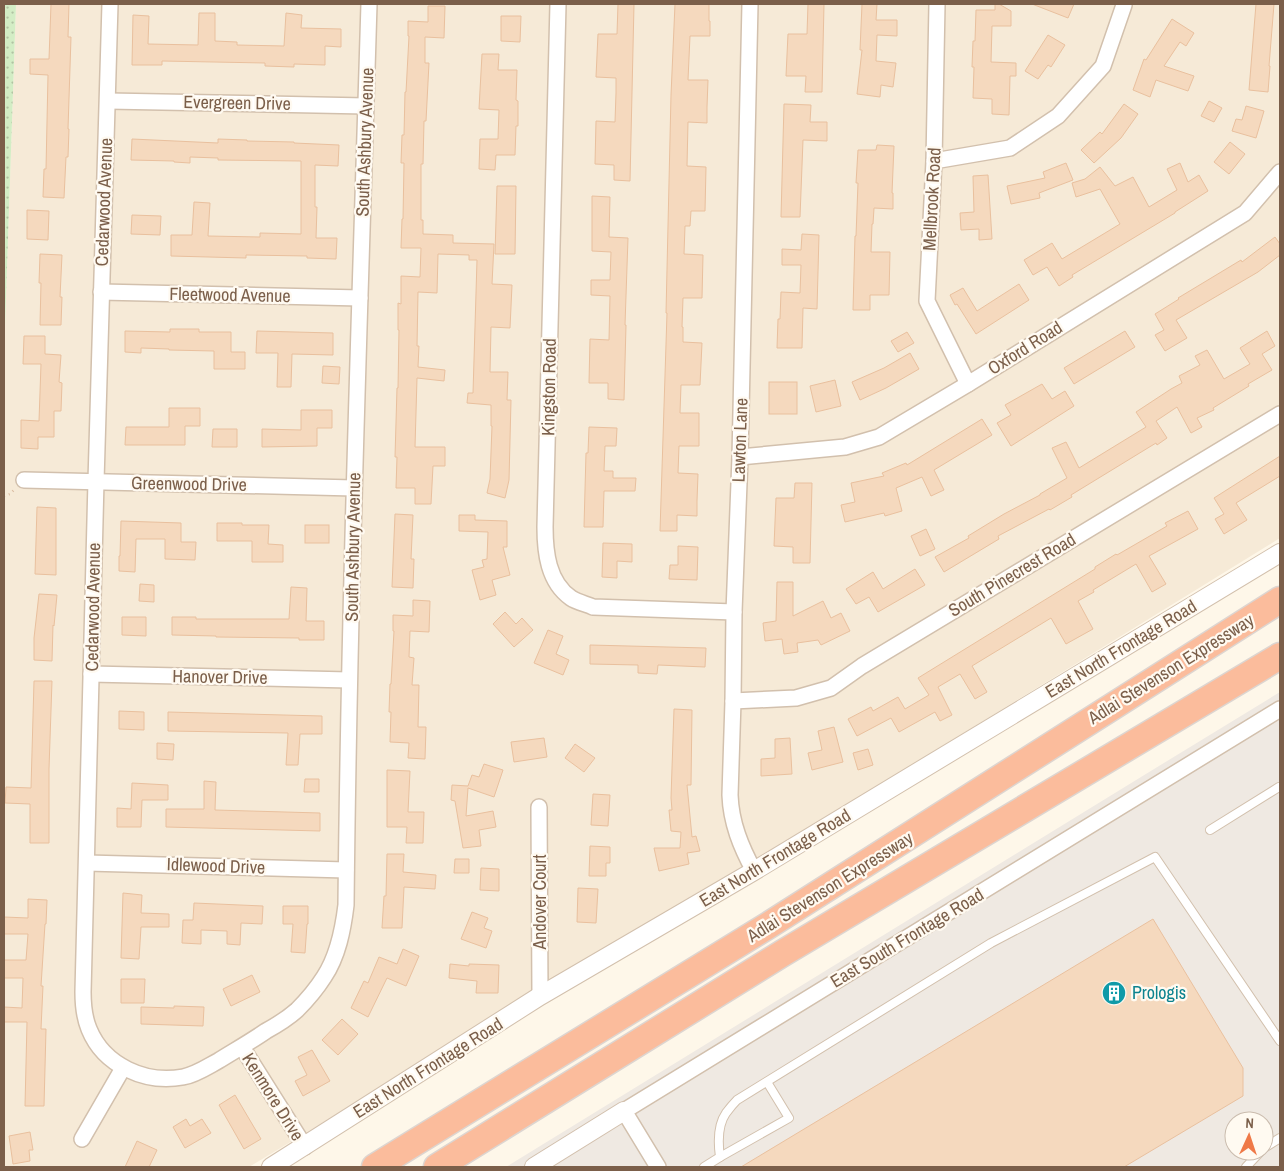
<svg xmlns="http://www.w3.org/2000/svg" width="1284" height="1171" font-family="'Archivo Narrow',sans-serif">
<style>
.residential{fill:#f6ead7}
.industrial{fill:#efe9e2;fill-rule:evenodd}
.park{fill:url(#park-dots)}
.building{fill:#f5d9be;stroke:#e9c09e}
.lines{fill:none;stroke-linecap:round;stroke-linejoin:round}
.service-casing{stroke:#d2c0ad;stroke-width:10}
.minor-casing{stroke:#d2c0ad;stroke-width:18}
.tertiary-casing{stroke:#d2c0ad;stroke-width:20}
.motorway-casing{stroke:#ddd5d0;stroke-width:29}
.path{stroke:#dbbca1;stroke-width:2.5;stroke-dasharray:1 4;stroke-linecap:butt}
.service{stroke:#fff;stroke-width:8}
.minor{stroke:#fff;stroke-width:15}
.tertiary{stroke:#fff;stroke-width:18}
.motorway{stroke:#fbbc9c;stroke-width:26}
.labels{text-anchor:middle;stroke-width:4.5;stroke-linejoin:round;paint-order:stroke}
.street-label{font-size:18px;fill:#7b5f4a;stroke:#fffaf1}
.culture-label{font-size:18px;fill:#0d838f;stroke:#fffaf1;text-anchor:start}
</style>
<defs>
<pattern id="park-dots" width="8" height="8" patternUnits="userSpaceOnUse" patternTransform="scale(1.25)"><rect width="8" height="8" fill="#d3edc5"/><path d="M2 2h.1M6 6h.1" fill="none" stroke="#b0c3a2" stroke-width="1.8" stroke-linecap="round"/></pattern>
</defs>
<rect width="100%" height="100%" fill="#fef7e9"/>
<path class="residential" d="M16,4H1280V538L720,883L249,1167H4V356Z"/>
<path class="industrial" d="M1280,692V1167H506L1141,777ZM1234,1121H1264V1151H1234Z"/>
<path class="park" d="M4,4H16L4,356Z"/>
<g class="building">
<path d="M51,4H69L68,37H71L68,129H69L68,157H66L64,198L43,197L44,169H46L48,75L30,74V59H49Z"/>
<path d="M618,4H634L630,181L614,180V165L595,164L596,121L615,122L616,93V78L596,77L598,34H617Z"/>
<path d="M675,4H709V21H710V36H690L688,80H708L707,107V123L688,122L687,166L706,167L705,211H691L690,226H685L684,254L703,255L702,298H683L682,327H683V342L702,343L700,385H681L680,413H699V446H679L678,473L698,474L697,501V516L677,515V531H660L667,313H666L671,95Z"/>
<path d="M808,4H824L822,92H805L806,76H786L788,34H807Z"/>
<path d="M862,4H877L876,20H897V36L877,35L876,61L896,63L893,87L881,85L880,97L857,94L862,50H860Z"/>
<path d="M995,4H999L1011,11V26H992L991,62L1016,63V76H1010L1009,115L992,114V99L973,98L974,67H972L973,41H975L976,10H995Z"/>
<path d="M1032,4H1074L1068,18Z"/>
<path d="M1256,4H1274L1269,66H1270L1268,92L1249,90Z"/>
<path d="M428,6H445L444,38L425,37V63H429L426,121H424L423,164H421V220H423V234L453,235V243L494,244L492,284L512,285L510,328L491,327L490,372H508L507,400H511L509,480L505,498L487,493L490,479L492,426H491V405L467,403L468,393H473L477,260H469V255L438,254L437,293L418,292L417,346H419L418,367L445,370L444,381L417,378L415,447H445V466H433L431,504H415V488H396L397,457H395L397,388H398L399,330H398V303L401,304V276L420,277L421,248H401L402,219H403L404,163H401L402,135H404L405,92H406L409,36H408V21L428,22Z"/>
<path d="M199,13H215V41L237,42V45L284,46L286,13L302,15L301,28L341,29V47L325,46V65L294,64V67L265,66V63L162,61V65H132L133,15L149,16L148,44L198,45Z"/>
<path d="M501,16H521L520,42L501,41Z"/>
<path d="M1172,19L1194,33L1186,46L1180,42L1164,66L1194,76L1188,91L1156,80L1150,97L1133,90L1144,59L1146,60Z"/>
<path d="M1048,35L1065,45L1051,67L1048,65L1038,79L1025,71Z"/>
<path d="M482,54H499L498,70H517L516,100L518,101V126H516L515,155H496L495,170L479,169L480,139H498L499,110L479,109Z"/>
<path d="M1209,101L1222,108L1214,122L1201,116Z"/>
<path d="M784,104L811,105L810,122H827V141L803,140L800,217H781Z"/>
<path d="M1124,104L1138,114L1121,138L1094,163L1081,150L1100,132L1102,134Z"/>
<path d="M1246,106L1264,111L1256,138L1232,131L1236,119L1242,120Z"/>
<path d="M132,139L218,143V139L247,140V141L294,142V143L339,145L338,166L315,165V207H317L316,238H337L336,259L307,258V256L246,255V258L171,256V235H192L194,202L210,203L208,236L260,237V233L301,234V161L218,160V158L190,157V163L174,162V161L131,160Z"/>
<path d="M1230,142L1245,154L1229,174L1214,162Z"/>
<path d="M877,145L894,146L892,193H893V209L874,208L873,224H872L871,252H890L889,295H870V310H853L855,236H856L858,183H856L858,150H876Z"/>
<path d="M1066,163L1073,180L1039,193L1040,198L1011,204L1007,186L1045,178L1043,172Z"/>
<path d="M1180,163L1188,182L1199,175L1208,191L1175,212V213L1072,275L1073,277L1059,286L1047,267L1033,275L1024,260L1052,243L1062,259L1120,224L1100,189L1076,197L1072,183L1085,179L1100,167L1115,186L1133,177L1149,207L1177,190L1167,169Z"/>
<path d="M988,175L992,239L979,240V229L961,230L960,213L974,212L973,176Z"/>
<path d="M497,186H516L515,254H495Z"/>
<path d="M592,196L610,197L609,237L628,238L625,325H626L624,400L608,399V383H589L590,339L609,340L610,296L591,295V280H610L611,252L592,251Z"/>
<path d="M27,210L49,211L48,240L27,239Z"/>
<path d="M132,215L161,216L160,235L131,234Z"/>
<path d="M802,234L819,235L817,309L803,308L802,348H777L778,319H780L781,292L800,293L801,265H782V249L801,250Z"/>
<path d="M1275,237L1280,244V255L1258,272L1176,320L1187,338L1165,351L1155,335L1164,330L1155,314L1179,299L1178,298L1241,260L1242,262Z"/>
<path d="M40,254L62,255L60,297H62L61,325H40L41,283H39Z"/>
<path d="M1019,284L1029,300L976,334L957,304L955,305L950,295L963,288L977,311Z"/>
<path d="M170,329H199V332H231V352H245V369H214V351L169,350V349L141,348V353L125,352V331L170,332Z"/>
<path d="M257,331L333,333V355L292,354L291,387H277L278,353H256Z"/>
<path d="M1125,331L1135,347L1074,384L1064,368Z"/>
<path d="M1267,331L1275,346L1262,354L1272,370L1248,384L1249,386L1213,408L1214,410L1197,418L1202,427L1191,433L1177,407L1156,421L1167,438L1157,445L1156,443L1071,495L1072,497L1050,510L1049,509L998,536L999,539L944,572L935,557L969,538L968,536L1004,514L1040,495V494L1067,478L1052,448L1066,442L1079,468L1146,427L1136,412L1171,389L1182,383L1179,376L1200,365L1195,356L1207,350L1224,379L1250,364L1240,348Z"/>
<path d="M907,332L914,343L898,352L891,341Z"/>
<path d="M24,336H45V354L61,355L59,382L62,383L61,411H54V437H38V449L21,448V420L39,421L41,364H23Z"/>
<path d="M910,353L919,369L886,388L860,400L852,382L884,368Z"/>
<path d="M323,366L340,367L339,384L322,383Z"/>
<path d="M835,380L841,406L816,412L810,386Z"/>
<rect x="769" y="382" width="28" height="32"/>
<path d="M1042,384L1052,399L1065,391L1074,406L1011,446L997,423L1011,415L1005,405Z"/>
<path d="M169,408H200V426H185V445H125L126,427H169Z"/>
<path d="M301,410H332V428H317V446L262,447V429L301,430Z"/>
<path d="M982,419L992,435L934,470L944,490L931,496L922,477L896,488L902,511L885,516L884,513L845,522L841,505L855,502L851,483L884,476L882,473L906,463L907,465Z"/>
<path d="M589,427L617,428L616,446H605L604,471H613V478H636L635,491H604L603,527H584L586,453H588Z"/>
<path d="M213,429H237V447H212Z"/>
<path d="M1280,456V476L1236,503L1247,520L1224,534L1215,519L1224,514L1214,498Z"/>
<path d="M795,483H812L810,563H793V547L774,546L776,498H794Z"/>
<path d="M37,507L56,508V575L35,574Z"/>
<path d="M1188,511L1198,529L1149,556L1166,584L1152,592L1136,564L1093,590L1094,592L1078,601L1093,629L1066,644L1051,618L972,666L987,692L975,699L960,674L938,687L952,715L940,721L935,712L899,732L891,718L857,736L848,719L871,707L873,711L898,697L905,709L929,695L918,678L1095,569V567L1116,554L1117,555L1167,526L1165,523Z"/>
<path d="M395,514L413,515L411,559H414L413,588L392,587Z"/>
<path d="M459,515H475V520L507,521V547H503L510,575L492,580L496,595L480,600L472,570L484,567L482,560L487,559L488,532L459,531Z"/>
<path d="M121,521L181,523V542H196L195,560L165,559V539H136L135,572L119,571V556H120Z"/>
<path d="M217,523H242V525H269L268,544L283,545V562H252V541H217Z"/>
<rect x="305" y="525" width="24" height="18"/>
<path d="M926,529L935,549L920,556L911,536Z"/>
<path d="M603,543L632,544V562L617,561V578L602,577Z"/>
<path d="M678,546L698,547L697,580L669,579L670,565H678Z"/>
<path d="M915,569L925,585L878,612L869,597L856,604L846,589L873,572L883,589Z"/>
<path d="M777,582H793V616L823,601L831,618L841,613L850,631L821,645L818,640L797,643L798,652L784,654L782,639L765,641L763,623L776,621Z"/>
<path d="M140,584L154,585V602L139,601Z"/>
<path d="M291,587L307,588L306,621H324V640H299V638L216,637V636L172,635V617H196V619H289Z"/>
<path d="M39,594L57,595L54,626L53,625L52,661L34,660V638Z"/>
<path d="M413,600L430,601L429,632L410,631L409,657L414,658L412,685H419L418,727H426L425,759L408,758L409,743L390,742L391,712H389L390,684H391L394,631H393V615L413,616Z"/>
<path d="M505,612L516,624L522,618L533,630L514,647L493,624Z"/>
<path d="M122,617H146V636L122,635Z"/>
<path d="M548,630L563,636L556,654L569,660L563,675L534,663Z"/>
<path d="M590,645L706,648L705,667L658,665L657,674L638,673V665L590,664Z"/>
<path d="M34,681H52L49,769V843H30V804L5,803L6,787L31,788Z"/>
<path d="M674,709L692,710L691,785H687L692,837L696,836L700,851L687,853L689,864L659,871L654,848H680L681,832L671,831L669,810H672L671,798Z"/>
<path d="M119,711L144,712V730L119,729Z"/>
<path d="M168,712L322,716V734H300L298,765H286L288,733L168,731Z"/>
<path d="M834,727L843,762L812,770L808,753L822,750L818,731Z"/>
<path d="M544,738L547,757L514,762L511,742Z"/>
<path d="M790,738L792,774L761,776V759L775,758V739Z"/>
<path d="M157,743L174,744L173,760L157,759Z"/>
<path d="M575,744L595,758L584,772L565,758Z"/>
<path d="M868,749L873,765L858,770L853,753Z"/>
<path d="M484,764L503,770L494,797L468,788L466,816L493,811L496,827L479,830L481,846L463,848L455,801L451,800L452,785L468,786L472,775L479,777Z"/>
<path d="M387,770L410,771L408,812H424L423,843H406L407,827H387Z"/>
<path d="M305,779H319V792H304Z"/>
<path d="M204,781L216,782L215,810L320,813V831L166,827V809H204Z"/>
<path d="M132,783L168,785V800H142L141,827H117V808L131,809Z"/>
<path d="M593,794L610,795L608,826L591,825Z"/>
<path d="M590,846L610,847V863H606V876H589Z"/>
<path d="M387,854H404L403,872L436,875L435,889L404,887L402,928H382L384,896H386Z"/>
<path d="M455,859H469V873H454Z"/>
<path d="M481,868L499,869V891L480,890Z"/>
<path d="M578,888L598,889L596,923L577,922Z"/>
<path d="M123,893L142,895L141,913L169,914V927H141L139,959L121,958Z"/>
<path d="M28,899L47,900L46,924H45L41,986H43L41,1029H46L44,1106H25L27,1022H4V1007L22,1008L23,978H4V960H26L28,934H4V917L28,918Z"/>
<path d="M194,903L263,906L262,924L241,923L240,945L227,944V931L201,930V944L182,943L183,920H193Z"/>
<path d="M283,906H308V924H307L305,953L291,952L293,924H283Z"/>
<path d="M472,912L488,918L484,928L492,931L486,948L461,939Z"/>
<path d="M1153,919L1243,1068V1096L1124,1167H741Z"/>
<path d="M403,949L419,956L406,986L387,978L368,1017L351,1008L364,981L368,983L379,957L397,964Z"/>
<path d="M450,964L469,966V964L499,965L498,993H476L477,981L449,978Z"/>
<path d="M252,975L260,992L231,1006L223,989Z"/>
<path d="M121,979H145L144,1003H121Z"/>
<path d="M174,1006L204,1007L203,1026L141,1024V1007L174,1008Z"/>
<path d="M342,1019L358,1034L338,1055L322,1040Z"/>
<path d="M312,1050L330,1081L303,1096L295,1081L307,1075L298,1057Z"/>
<path d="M235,1095L261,1139L244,1149L219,1105Z"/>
<path d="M186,1119L190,1126L202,1119L211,1133L185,1148L173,1127Z"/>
<path d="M30,1132L33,1150H29L30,1161L13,1164L9,1136Z"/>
<path d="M137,1141L157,1150L149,1167H125Z"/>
</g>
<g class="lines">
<g class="service-casing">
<g id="service">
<path d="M1210,830L1279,787"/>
<path d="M1264,1148L1280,1138"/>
<path d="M720,1157L789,1118L767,1082"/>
<path d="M704,1167L720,1157C718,1143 717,1126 726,1113C729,1109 733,1104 737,1100L991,943L1155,857L1280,1041"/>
<path d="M1246,1167L1261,1151"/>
</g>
</g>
<g class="minor-casing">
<g id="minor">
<path d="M110,4L96,481L83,992C83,1005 84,1017 89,1029C104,1066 146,1084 183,1077C195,1075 207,1067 218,1061C234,1051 250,1042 266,1031C277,1025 288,1018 297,1010C307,1000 317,988 324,977C338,956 343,930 346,905C349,605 360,304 369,4"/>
<path d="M558,4L545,527C545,552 548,582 571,598C577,602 586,604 593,607L734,612"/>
<path d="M750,4L740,457L734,612L733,701L730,795C731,823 741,847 754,871"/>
<path d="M937,4L934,161L927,301L968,384"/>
<path d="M108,101L366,106"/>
<path d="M934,161L1010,148L1058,116L1103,66L1124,5"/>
<path d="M101,292L360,298"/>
<path d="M740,457L845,447L879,437L968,384L1245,213L1280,172"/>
<path d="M24,480L354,488"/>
<path d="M91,674L349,680"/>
<path d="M733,701L796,698L831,688L862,666L1280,414"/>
<path d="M539,807L540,996"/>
<path d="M87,863L346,870"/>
<path d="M242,1047L305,1147"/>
<path d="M82,1139L123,1068"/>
<path d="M658,1167L624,1111L1280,709"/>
</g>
</g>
<g class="tertiary-casing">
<g id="tertiary">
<path d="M271,1167L540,996L754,871L1280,553"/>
<path d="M534,1167L624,1111"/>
</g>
</g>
<g class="motorway-casing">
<g id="motorway">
<path d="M375,1167L769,925L1280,600"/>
<path d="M437,1167L783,953L1280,656"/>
</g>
</g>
<path class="path" d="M4,496L10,494L15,489"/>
<use href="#service" class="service"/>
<use href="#minor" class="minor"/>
<use href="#tertiary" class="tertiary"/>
<use href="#motorway" class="motorway"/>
</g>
<defs>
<g id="building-disc" transform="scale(1.25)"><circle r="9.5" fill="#0f9aa8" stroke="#fffaf1"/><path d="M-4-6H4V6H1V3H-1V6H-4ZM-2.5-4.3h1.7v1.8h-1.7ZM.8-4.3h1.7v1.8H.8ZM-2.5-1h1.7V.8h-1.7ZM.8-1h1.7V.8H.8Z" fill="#fff"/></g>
</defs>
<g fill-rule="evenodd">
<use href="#building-disc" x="1114" y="993"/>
</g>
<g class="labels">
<g class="street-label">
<text transform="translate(237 103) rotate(1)" y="6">Evergreen Drive</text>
<text transform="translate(365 142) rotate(-88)" y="6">South Ashbury Avenue</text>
<text transform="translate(932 199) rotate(-87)" y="6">Mellbrook Road</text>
<text transform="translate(104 202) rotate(-88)" y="6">Cedarwood Avenue</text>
<text transform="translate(230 295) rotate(1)" y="6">Fleetwood Avenue</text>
<text transform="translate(1025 348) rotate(-32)" y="6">Oxford Road</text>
<text transform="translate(549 387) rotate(-89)" y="6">Kingston Road</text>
<text transform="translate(740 440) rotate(-88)" y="6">Lawton Lane</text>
<text transform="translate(189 484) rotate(1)" y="6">Greenwood Drive</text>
<text transform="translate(353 547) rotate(-89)" y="6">South Ashbury Avenue</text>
<text transform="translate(1012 575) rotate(-31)" y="6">South Pinecrest Road</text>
<text transform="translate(93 607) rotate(-89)" y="6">Cedarwood Avenue</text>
<text transform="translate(1121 649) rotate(-31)" y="6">East North Frontage Road</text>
<text transform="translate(1171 669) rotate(-32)" y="6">Adlai Stevenson Expressway</text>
<text transform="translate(220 677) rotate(1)" y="6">Hanover Drive</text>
<text transform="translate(775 858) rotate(-31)" y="6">East North Frontage Road</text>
<text transform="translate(216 866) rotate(2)" y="6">Idlewood Drive</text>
<text transform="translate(830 887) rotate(-32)" y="6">Adlai Stevenson Expressway</text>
<text transform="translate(540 902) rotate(-90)" y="6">Andover Court</text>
<text transform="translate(907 938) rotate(-31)" y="6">East South Frontage Road</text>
<text transform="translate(428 1068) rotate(-32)" y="6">East North Frontage Road</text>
<text transform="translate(273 1097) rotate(58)" y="6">Kenmore Drive</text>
</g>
<g class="culture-label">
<text x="1132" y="999">Prologis</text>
</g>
</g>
<rect width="1284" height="1171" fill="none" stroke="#7b5f4a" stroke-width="10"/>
<g transform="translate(1249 1136) rotate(3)"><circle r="24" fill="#fffaf1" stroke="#cabcae"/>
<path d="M0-4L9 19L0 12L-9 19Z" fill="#ef7947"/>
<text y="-8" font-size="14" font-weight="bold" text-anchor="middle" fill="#7b5f4a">N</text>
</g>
</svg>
